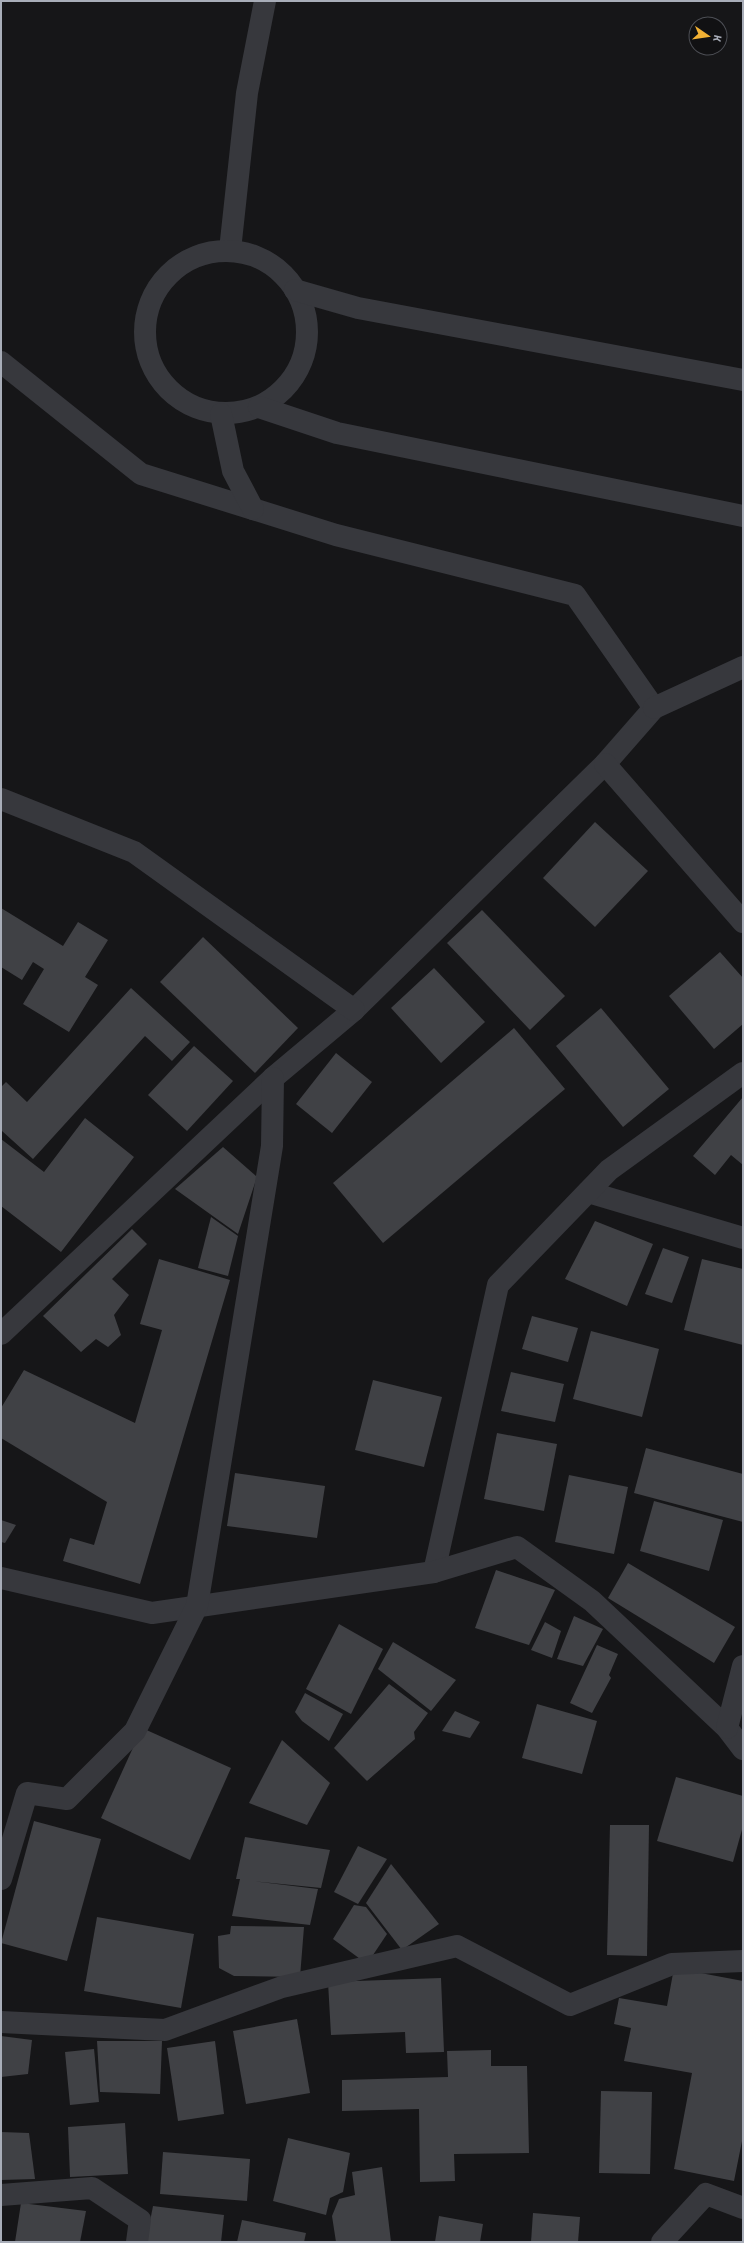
<svg xmlns="http://www.w3.org/2000/svg" width="744" height="2243" font-family="'Titillium Web',sans-serif">
<style>
.building{fill:#404145}
.lines{fill:none;stroke-linecap:round;stroke-linejoin:round}
.minor{stroke:#37383d;stroke-width:22}
</style>
<rect width="100%" height="100%" fill="#161618"/>
<g class="building">
<path d="M595,822L648,871L595,927L543,878Z"/>
<path d="M1,908L63,946L78,922L108,940L85,977L98,985L69,1032L23,1004L44,969L33,962L22,980L1,967Z"/>
<path d="M482,910L565,996L530,1030L447,943Z"/>
<path d="M203,937L298,1028L255,1073L160,982Z"/>
<path d="M720,952L743,978V1024L714,1049L669,996Z"/>
<path d="M434,968L485,1022L441,1063L391,1008Z"/>
<path d="M131,988L190,1042L172,1061L145,1036L33,1159L2,1131L1,1133V1087L6,1082L27,1102Z"/>
<path d="M601,1008L669,1089L623,1127L556,1046Z"/>
<path d="M514,1028L565,1089L383,1243L333,1183Z"/>
<path d="M194,1046L233,1081L187,1131L148,1095Z"/>
<path d="M336,1053L372,1082L332,1133L296,1104Z"/>
<path d="M743,1097V1165L731,1155L715,1175L693,1156Z"/>
<path d="M85,1118L134,1157L61,1252L1,1206V1139L44,1172Z"/>
<path d="M223,1147L257,1177L238,1234L175,1189Z"/>
<path d="M211,1217L238,1236L228,1276L198,1268Z"/>
<path d="M595,1221L653,1244L627,1306L565,1279Z"/>
<path d="M132,1229L147,1244L112,1279L129,1295L114,1315L121,1335L108,1347L96,1339L81,1352L43,1316Z"/>
<path d="M663,1248L689,1257L672,1303L645,1294Z"/>
<path d="M159,1259L230,1280L140,1584L63,1561L70,1538L94,1545L107,1502L1,1438V1408L24,1370L135,1423L162,1330L140,1324Z"/>
<path d="M702,1259L743,1269V1345L684,1330Z"/>
<path d="M532,1316L578,1328L568,1362L522,1349Z"/>
<path d="M591,1331L659,1349L642,1417L573,1399Z"/>
<path d="M511,1372L564,1384L555,1422L501,1411Z"/>
<path d="M373,1380L442,1397L424,1467L355,1450Z"/>
<path d="M497,1433L557,1444L544,1511L484,1499Z"/>
<path d="M646,1448L743,1474V1522L634,1493Z"/>
<path d="M235,1473L325,1486L317,1538L227,1526Z"/>
<path d="M569,1475L628,1487L614,1554L555,1542Z"/>
<path d="M654,1501L723,1520L709,1571L640,1551Z"/>
<path d="M1,1520L16,1525L5,1543L1,1542Z"/>
<path d="M628,1563L735,1627L714,1663L608,1598Z"/>
<path d="M496,1570L555,1590L529,1645L475,1628Z"/>
<path d="M574,1616L603,1629L583,1666L557,1659Z"/>
<path d="M545,1622L561,1631L552,1658L531,1650Z"/>
<path d="M339,1624L383,1649L351,1714L306,1689Z"/>
<path d="M393,1642L456,1680L431,1711L378,1669Z"/>
<path d="M597,1645L618,1654L609,1675L611,1678L592,1713L570,1703Z"/>
<path d="M389,1684L428,1713L414,1732L415,1739L367,1781L334,1748Z"/>
<path d="M305,1693L343,1714L329,1741L302,1721L295,1712Z"/>
<path d="M537,1704L597,1721L582,1774L522,1758Z"/>
<path d="M455,1711L480,1722L470,1738L442,1731Z"/>
<path d="M142,1728L231,1768L190,1860L101,1818Z"/>
<path d="M282,1740L330,1783L307,1825L249,1803Z"/>
<path d="M676,1777L743,1796V1826L733,1862L657,1841Z"/>
<path d="M34,1821L101,1839L67,1961L1,1943Z"/>
<path d="M610,1825H649L647,1956L607,1955Z"/>
<path d="M245,1837L330,1850L321,1888L252,1881L318,1889L310,1925L232,1916L240,1879H236Z"/>
<path d="M358,1846L387,1859L358,1904L334,1892Z"/>
<path d="M391,1864L439,1924L402,1950L366,1903Z"/>
<path d="M354,1905L366,1907L387,1934L367,1964L333,1939Z"/>
<path d="M97,1917L194,1934L181,2008L84,1991Z"/>
<path d="M231,1926L304,1927L300,1977L234,1976L219,1968L218,1936L230,1934Z"/>
<path d="M674,1968L743,1981V2136L734,2181L674,2169L692,2073L624,2061L631,2028L614,2024L619,1998L667,2006Z"/>
<path d="M441,1978L444,2052L406,2053L405,2032L331,2035L328,1982Z"/>
<path d="M297,2019L310,2093L246,2104L233,2031Z"/>
<path d="M1,2036L32,2040L28,2074L1,2077Z"/>
<path d="M97,2041H162L160,2094L100,2092Z"/>
<path d="M215,2041L224,2114L178,2121L167,2048Z"/>
<path d="M94,2049L99,2102L70,2105L65,2052Z"/>
<path d="M491,2050V2066H527L529,2153L454,2154L455,2181L420,2182L419,2109L342,2111V2080L448,2077L447,2051Z"/>
<path d="M601,2091L652,2092L650,2174L599,2173Z"/>
<path d="M125,2123L128,2174L70,2177L68,2127Z"/>
<path d="M1,2132L29,2133L35,2179L1,2180Z"/>
<path d="M288,2138L350,2153L343,2192L330,2198L326,2215L273,2201Z"/>
<path d="M163,2152L250,2159L247,2201L160,2194Z"/>
<path d="M382,2167L391,2242H336L332,2216L339,2199L355,2195L352,2172Z"/>
<path d="M21,2203L86,2211L80,2242H15Z"/>
<path d="M153,2206L224,2215L221,2242H146Z"/>
<path d="M533,2213L580,2217L578,2242H531Z"/>
<path d="M439,2216L483,2224L480,2242H435Z"/>
<path d="M242,2220L306,2233L304,2242H237Z"/>
</g>
<g class="lines">
<g class="minor">
<path d="M230,250L247,93L265,1"/>
<circle cx="226" cy="332" r="81"/>
<path d="M295,290L358,308L743,380"/>
<path d="M1,362L141,474L336,535L575,595L654,708L605,764L354,1010L273,1078L1,1334"/>
<path d="M259,407L337,433L743,516"/>
<path d="M221,414L233,471L253,509"/>
<path d="M654,708L743,667"/>
<path d="M605,764L743,922"/>
<path d="M1,799L134,852L354,1010"/>
<path d="M588,1192L743,1238"/>
<path d="M434,1572L498,1285L609,1170L743,1073"/>
<path d="M1,1578L152,1613L434,1572L517,1547L592,1601L727,1728L743,1749"/>
<path d="M727,1728L743,1666"/>
<path d="M1,1879L27,1793L67,1799L135,1731L197,1606L272,1146L273,1078"/>
<path d="M1,2022L165,2030L282,1987L457,1946L570,2005L672,1964L743,1961"/>
<path d="M1,2195L92,2188L140,2220L137,2242"/>
<path d="M662,2242L706,2194L743,2208"/>
</g>
</g>
<rect width="744" height="2243" fill="none" stroke="#a8adb8" stroke-width="4"/>
<g transform="translate(708 36) rotate(103)"><circle r="19" fill="#111113" stroke="#4d4f55"/>
<path d="M0-3L7 15L0 10L-7 15Z" fill="#f2b134"/>
<text y="-6" font-size="11" font-weight="bold" text-anchor="middle" fill="#a8adb8">K</text>
</g>
</svg>
